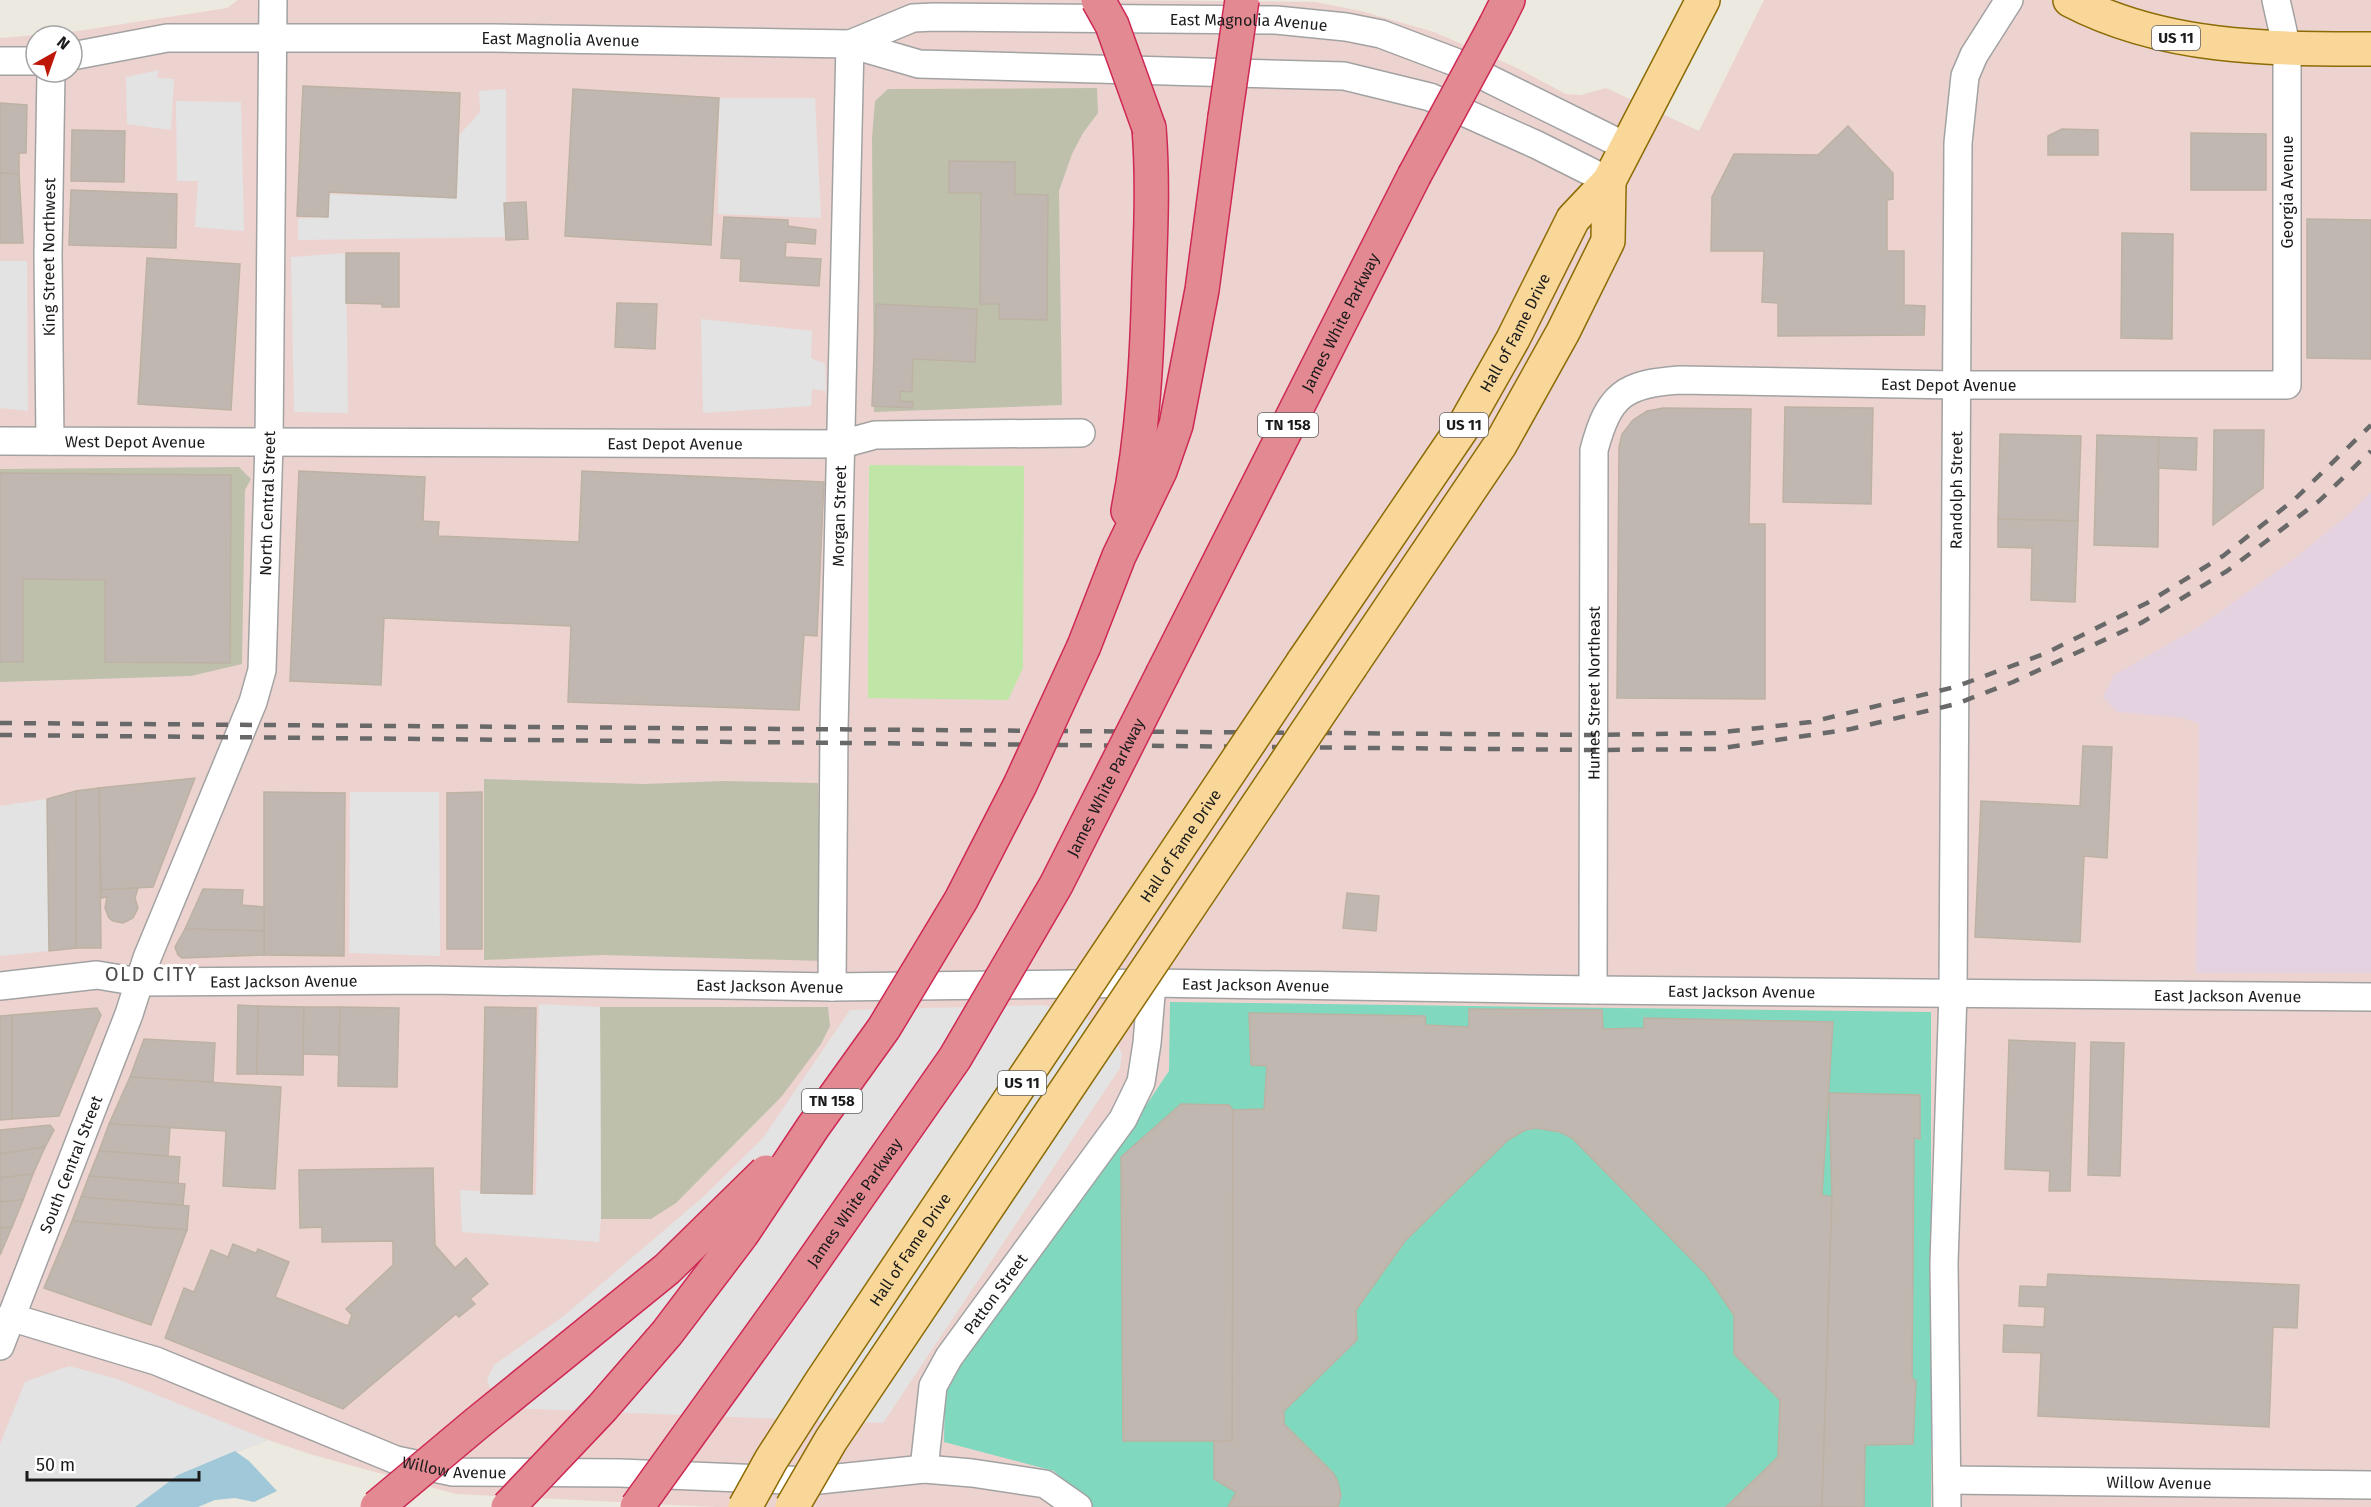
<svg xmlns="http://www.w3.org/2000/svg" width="2371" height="1507" font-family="'Fira Sans',sans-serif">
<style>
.commercial{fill:#edd3cf;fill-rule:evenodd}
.industrial{fill:#e5d2e0}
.construction{fill:#bec0ac}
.grass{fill:#c0e6a7}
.pitch{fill:#80d9be}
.parking{fill:#e3e3e3}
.water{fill:#a1c8d9}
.building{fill:#c0b8b0;stroke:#bdb1a3;stroke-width:1.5}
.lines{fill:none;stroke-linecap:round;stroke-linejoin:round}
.minor-casing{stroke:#a2a2a2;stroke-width:30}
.primary-casing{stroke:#8c6b05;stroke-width:36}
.motorway-casing{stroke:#ce2954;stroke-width:36}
.minor{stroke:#fff;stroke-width:27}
.primary{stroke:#f8d799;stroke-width:33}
.motorway{stroke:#e28992;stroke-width:33}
.rail{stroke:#696969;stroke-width:4.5;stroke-dasharray:12 12;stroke-linecap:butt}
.primary-bridge-casing{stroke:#8c6b05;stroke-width:36;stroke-linecap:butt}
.motorway-bridge-casing{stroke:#ce2954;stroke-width:36;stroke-linecap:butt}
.primary-bridge{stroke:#f8d799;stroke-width:33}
.motorway-bridge{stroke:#e28992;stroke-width:33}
.labels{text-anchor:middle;stroke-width:6;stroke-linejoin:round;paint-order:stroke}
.shield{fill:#fff;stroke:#5f5f5f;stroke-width:1.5}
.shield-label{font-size:15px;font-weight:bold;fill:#1b1b1b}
.street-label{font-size:16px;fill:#1b1b1b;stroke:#fff}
.quarter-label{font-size:20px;letter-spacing:1.5px;fill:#4e4e4e;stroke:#fff}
</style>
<rect width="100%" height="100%" fill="#ece9e0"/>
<path class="commercial" d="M238,0H1097L1315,2L1361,11L1434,32L1515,67L1566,94L1581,95L1606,88L1699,131L1764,0H2371V1507H715L456,1494L313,1455L268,1440L178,1475L135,1507H0V38L71,32L227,8ZM36,36H72V72H36Z"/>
<path class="industrial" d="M2371,492V973H2196L2199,724L2183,718L2117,712L2103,697L2114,675L2200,626L2295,558L2350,513Z"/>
<g class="construction">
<path d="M1097,88L1098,113L1083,133L1072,154L1059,191L1062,405L874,412L872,138L875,101L888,89Z"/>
<path d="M239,467L251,479L245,490L242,664L191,676L0,682V469Z"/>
<path d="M484,779L643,784L723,781L818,783L822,961L602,955L484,960Z"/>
<path d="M600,1007H828L830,1026L821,1044L782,1096L676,1203L651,1219H601Z"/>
</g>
<path class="grass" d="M869,465L1024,466L1023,668L1008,700L868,698Z"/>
<path class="pitch" d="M1170,1002L1931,1012V1507H1090L1054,1471L944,1442L945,1394L962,1361L1050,1236L1102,1171L1169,1071Z"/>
<g class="parking">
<path d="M159,70L157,78L174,79L171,130L127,124L126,77Z"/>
<path d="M506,89V237L298,240V219L319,217V194L434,197L455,174L456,139L480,112L479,91Z"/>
<path d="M719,98H815L821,218L718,214Z"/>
<path d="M176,101L241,102L244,231L195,227L198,181H177Z"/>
<path d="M346,253L348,413L294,412L291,257Z"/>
<path d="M0,261H27L28,411L0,408Z"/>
<path d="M701,319L812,331L811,358L825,364L826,391L812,389L811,406L703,413Z"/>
<path d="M350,792H439L440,956L349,953Z"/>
<path d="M47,799L49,951L0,956V806Z"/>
<path d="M539,1004L600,1007L601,1219L599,1242L462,1232L460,1190L536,1195Z"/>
<path d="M1043,1005L1081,1015L1114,1036L1122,1054L1120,1068L883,1423L506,1408L493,1397L487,1379L494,1365L565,1315L703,1197L763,1138L850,1010Z"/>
<path d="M69,1366L117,1379L268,1440L178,1475L135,1507H0V1444L25,1382Z"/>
</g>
<path class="water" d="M235,1451L249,1461L277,1491L254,1502L235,1498L215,1500L198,1507H135L178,1475Z"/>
<g class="building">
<path d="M303,86L460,93L456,198L329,192L328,217L297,216Z"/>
<path d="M573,89L719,98L711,245L565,236Z"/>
<path d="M0,103L27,105L26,153H19V174L0,173Z"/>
<path d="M1848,126L1893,173V199L1887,200V251H1904V305L1925,306L1924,335L1778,336V303L1762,302L1764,251H1711L1712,197L1734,154L1818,155Z"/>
<path d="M2062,129L2098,130V155H2048V136Z"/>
<path d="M72,130L125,131L124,182L71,181Z"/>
<path d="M2191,133L2266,134V190H2191Z"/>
<path d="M949,161L1015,162V194L1048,195L1047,320L999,319V304H980L981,193H949Z"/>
<path d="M0,173L19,174L23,243H0Z"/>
<path d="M71,190L177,194L176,248L69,245Z"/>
<path d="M526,202L528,239L506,240L504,203Z"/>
<path d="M724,217L788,220V226L816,230L815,244L786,242L785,257L821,259L819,286L740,281L741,259L721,258Z"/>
<path d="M2307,219L2371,220V359L2307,358Z"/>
<path d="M2122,233L2173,234L2172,339L2121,338Z"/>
<path d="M346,253H399V307H382V304L346,303Z"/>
<path d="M147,258L240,264L231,410L138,404Z"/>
<path d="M617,303L657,304L655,349L615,347Z"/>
<path d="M876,304L977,309L975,362L913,359L912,392L900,391V401L913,402L912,408L872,406Z"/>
<path d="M1785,407L1873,408L1871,504L1783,502Z"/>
<path d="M1663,408L1751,409L1749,524H1765V699L1617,698L1619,447L1622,434L1633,420L1647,411Z"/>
<path d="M2214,430H2264L2263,488L2213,525Z"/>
<path d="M2000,434L2081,436L2078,521L1998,519Z"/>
<path d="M2097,435L2159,437L2158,547L2094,545Z"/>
<path d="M2159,437L2197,438L2196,470L2158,468Z"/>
<path d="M299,471L425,477L423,521L439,522L438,536L579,542L582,471L824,482L817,636L804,635L799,710L568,702L571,626L384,618L381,685L290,681Z"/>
<path d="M0,473L231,475L230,663L105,662V580L23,579V662H0Z"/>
<path d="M1998,519L2078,521L2075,602L2031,600L2032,548L1998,547Z"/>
<path d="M2083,746L2112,747L2107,858L2084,856L2080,942L1975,937L1981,801L2080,806Z"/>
<path d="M195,778L153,887L101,890L99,788Z"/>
<path d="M99,788L101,948H76V791Z"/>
<path d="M76,791V948L49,951L47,799Z"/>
<path d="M264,792L345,793L344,956L264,955Z"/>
<path d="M482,792V949H447V793Z"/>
<path d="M138,888L135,898L138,908L133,918L123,923L113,921L109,918L105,908L107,897L101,898V890Z"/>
<path d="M203,889L243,890L242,905L264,907V931L185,929Z"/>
<path d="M1347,893L1379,896L1376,931L1343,928Z"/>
<path d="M185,929L264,931V955L182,958L178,955L175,947Z"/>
<path d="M238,1005L258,1006L257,1074H237Z"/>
<path d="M258,1006L304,1007L303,1075L257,1074Z"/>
<path d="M304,1007H340L339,1055L303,1054Z"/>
<path d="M340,1007L399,1008L397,1087L338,1086Z"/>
<path d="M485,1007L536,1008L532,1194L481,1193Z"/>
<path d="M97,1008L101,1015L59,1116L12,1119V1015Z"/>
<path d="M1469,1009L1602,1010L1603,1029L1644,1028V1018L1833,1022L1822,1195L1832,1197L1822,1507H1726L1778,1457L1780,1400L1734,1354V1315L1706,1274L1572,1138L1560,1132L1536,1128L1525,1130L1508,1140L1405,1241L1356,1310L1357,1340L1284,1411V1424L1333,1473L1338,1482L1341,1495L1338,1507H1228L1236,1492L1214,1479V1440L1232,1441L1233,1110L1264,1109L1267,1066L1251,1065L1249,1013L1425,1016L1426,1025L1469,1027Z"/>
<path d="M12,1015V1119L0,1120V1016Z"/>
<path d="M144,1039L215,1043L213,1082L130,1077Z"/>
<path d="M2009,1040L2075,1043L2070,1191H2049L2050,1171L2005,1169Z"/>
<path d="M2091,1042L2124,1043L2120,1176L2088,1175Z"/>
<path d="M130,1077L281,1087L275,1189L223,1186L226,1131L109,1124Z"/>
<path d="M1829,1093L1920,1095V1139L1914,1138L1912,1378L1916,1381L1913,1444L1865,1445L1864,1507H1822L1832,1197Z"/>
<path d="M1181,1104L1229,1105L1233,1110L1232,1441H1123L1121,1157Z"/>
<path d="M109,1124L170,1127L168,1156L99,1151Z"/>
<path d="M50,1125L54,1130L45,1147L0,1154V1130Z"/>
<path d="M45,1147L33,1174L0,1178V1154Z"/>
<path d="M99,1151L180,1157L178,1184L89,1176Z"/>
<path d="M433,1168L435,1245L455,1268L466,1258L488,1284L470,1299L475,1304L459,1317L456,1314L343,1409L165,1338L184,1288L194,1292L211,1250L228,1257L233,1244L256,1253L258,1249L289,1262L275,1297L348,1326L352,1315L346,1309L393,1265V1241L322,1242V1227L300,1228L299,1170Z"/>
<path d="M33,1174L23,1200L0,1202V1178Z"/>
<path d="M89,1176L185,1184L183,1205L81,1197Z"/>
<path d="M81,1197L189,1206L187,1230L72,1221Z"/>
<path d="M23,1200L12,1227L0,1228V1202Z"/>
<path d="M72,1221L187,1230L151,1325L44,1288Z"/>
<path d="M12,1227L0,1255V1228Z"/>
<path d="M2048,1274L2299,1285L2297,1328L2273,1327L2269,1427L2038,1416L2041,1353L2003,1352L2004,1325L2044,1327L2045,1307L2019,1306L2020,1286L2047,1287Z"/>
</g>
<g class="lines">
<g class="minor-casing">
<g id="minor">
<path id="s1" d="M850,44L913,18L934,17L1276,20L1346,27L1381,34L1455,62L1627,147"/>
<path id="s2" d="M72,56L167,38H491L850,44L919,64L1344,76L1430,97L1537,145L1609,181"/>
<path d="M0,61H36"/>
<path id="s3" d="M0,441L842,444L875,435L1081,433"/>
<path id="s4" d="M50,441L48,254L51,72"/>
<path id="s5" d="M0,986L97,975L139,982L429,980L832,987L1152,983L1593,990L2371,997"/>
<path id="s6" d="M832,987L834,729L850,44"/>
<path id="s7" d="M1593,990L1594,450C1609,395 1623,384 1680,380L1956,385H2287V49L2276,0"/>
<path id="s8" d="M10,1317L156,1361L396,1460L453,1472L620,1473L809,1481L924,1469L972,1473L1045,1484L1078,1507"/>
<path id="s9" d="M0,1346L129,1014L147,958L253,702L262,670L269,443L273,0"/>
<path id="s10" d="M924,1469L933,1386L949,1357L1123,1119L1141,1082L1147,1043L1152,983"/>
<path id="s11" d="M1947,1480L2371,1485"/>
<path id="s12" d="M1947,1507L1944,1263L1953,993L1958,143L1965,76L1974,55L2009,0"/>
</g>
</g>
<g class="primary-casing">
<g id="primary">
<path d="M2070,0C2164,49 2268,49 2371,49"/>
<path id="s13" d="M1303,662L1465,424L1513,339L1573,219L1609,181L1703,0"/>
<path d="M1351,666L1500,445L1563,332L1608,241L1609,181"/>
</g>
</g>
<g class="motorway-casing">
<g id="motorway">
<path d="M1496,24L1508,0"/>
<path d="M1128,511C1143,434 1147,357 1149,279C1151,228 1153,178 1149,128"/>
<path d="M1084,646L1119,556L1160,471L1176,425L1202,290L1225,117"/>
<path id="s14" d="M1163,673L1414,176"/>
</g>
</g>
<use href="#minor" class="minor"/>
<use href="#primary" class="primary"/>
<use href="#motorway" class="motorway"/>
<g class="rail">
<path d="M0,723L1593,735L1715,733L1811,722L1955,687L2044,654L2147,603L2223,556L2295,499L2371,425"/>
<path d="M0,735L1593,750L1716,749L1851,729L1956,704L2013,682L2141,623L2227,571L2319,501L2371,451"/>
</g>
<g class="primary-bridge-casing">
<g id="primary-bridge">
<path id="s15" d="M745,1507L771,1460L821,1382L1303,662"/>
<path d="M792,1507L831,1440L1351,666"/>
</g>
</g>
<g class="motorway-bridge-casing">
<g id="motorway-bridge">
<path d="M1098,0L1112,25L1149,128"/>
<path d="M1225,117L1242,0"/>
<path d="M1414,176L1496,24"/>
<path d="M377,1507L476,1424L667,1269L766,1172"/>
<path d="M508,1507L602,1408L667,1333L742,1234L813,1127L884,1028L961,900L1020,785L1084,646"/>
<path id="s16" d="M637,1507L793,1290L955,1058L1056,885L1163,673"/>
</g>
</g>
<use href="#primary-bridge" class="primary-bridge"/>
<use href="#motorway-bridge" class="motorway-bridge"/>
</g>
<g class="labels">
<g class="shield">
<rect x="2152" y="26" width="48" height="24" rx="4.5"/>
<rect x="1258" y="413" width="60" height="24" rx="4.5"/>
<rect x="1440" y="413" width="48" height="24" rx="4.5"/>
<rect x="998" y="1071" width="48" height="24" rx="4.5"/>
<rect x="802" y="1089" width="60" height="24" rx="4.5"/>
</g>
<g class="shield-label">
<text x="2176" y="43">US 11</text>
<text x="1288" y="430">TN 158</text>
<text x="1464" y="430">US 11</text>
<text x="1022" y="1088">US 11</text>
<text x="832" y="1106">TN 158</text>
</g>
<g class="street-label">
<text dy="6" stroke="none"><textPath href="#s1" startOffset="404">East Magnolia Avenue</textPath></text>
<text dy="6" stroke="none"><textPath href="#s2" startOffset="490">East Magnolia Avenue</textPath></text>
<text transform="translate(2287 192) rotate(-90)" y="6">Georgia Avenue</text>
<text dy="6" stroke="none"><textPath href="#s4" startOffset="184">King Street Northwest</textPath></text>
<text dy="6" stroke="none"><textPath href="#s14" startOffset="393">James White Parkway</textPath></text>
<text dy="6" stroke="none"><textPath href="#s13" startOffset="392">Hall of Fame Drive</textPath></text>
<text dy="6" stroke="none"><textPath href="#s7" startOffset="932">East Depot Avenue</textPath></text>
<text dy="6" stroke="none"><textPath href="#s3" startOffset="135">West Depot Avenue</textPath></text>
<text dy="6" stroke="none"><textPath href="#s3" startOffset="675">East Depot Avenue</textPath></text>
<text dy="6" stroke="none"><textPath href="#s12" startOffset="1017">Randolph Street</textPath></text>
<text dy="6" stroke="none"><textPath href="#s9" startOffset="892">North Central Street</textPath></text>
<text dy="6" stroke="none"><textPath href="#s6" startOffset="471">Morgan Street</textPath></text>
<text dy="6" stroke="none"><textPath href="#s7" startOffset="297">Humes Street Northeast</textPath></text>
<text dy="6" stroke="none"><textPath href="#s16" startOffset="860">James White Parkway</textPath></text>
<text dy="6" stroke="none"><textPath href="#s15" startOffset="792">Hall of Fame Drive</textPath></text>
<text dy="6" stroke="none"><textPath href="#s5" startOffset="285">East Jackson Avenue</textPath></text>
<text dy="6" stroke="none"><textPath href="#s5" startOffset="1257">East Jackson Avenue</textPath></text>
<text dy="6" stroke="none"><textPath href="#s5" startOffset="771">East Jackson Avenue</textPath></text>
<text dy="6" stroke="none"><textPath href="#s5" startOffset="1743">East Jackson Avenue</textPath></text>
<text dy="6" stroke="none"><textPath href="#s5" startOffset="2229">East Jackson Avenue</textPath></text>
<text dy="6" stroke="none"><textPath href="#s9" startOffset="195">South Central Street</textPath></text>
<text dy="6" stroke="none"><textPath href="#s16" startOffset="374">James White Parkway</textPath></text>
<text dy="6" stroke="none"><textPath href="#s15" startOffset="306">Hall of Fame Drive</textPath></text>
<text dy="6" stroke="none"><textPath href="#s10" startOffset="195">Patton Street</textPath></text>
<text dy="6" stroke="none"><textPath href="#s8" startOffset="471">Willow Avenue</textPath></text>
<text dy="6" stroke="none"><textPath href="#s11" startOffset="212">Willow Avenue</textPath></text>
</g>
<g class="quarter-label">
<text x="151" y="981">OLD CITY</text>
</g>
</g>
<g transform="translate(54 54) rotate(40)"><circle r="28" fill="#ffffff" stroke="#a4a4a4" stroke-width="1.5"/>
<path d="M0-4.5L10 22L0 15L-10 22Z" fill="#be1707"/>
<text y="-9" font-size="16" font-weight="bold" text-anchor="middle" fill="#1b1b1b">N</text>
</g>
<path d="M27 1471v9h172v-9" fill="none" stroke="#1b1b1b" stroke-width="3"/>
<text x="36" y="1471" font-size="18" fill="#1b1b1b" stroke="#ffffff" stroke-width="4.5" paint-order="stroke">50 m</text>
</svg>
